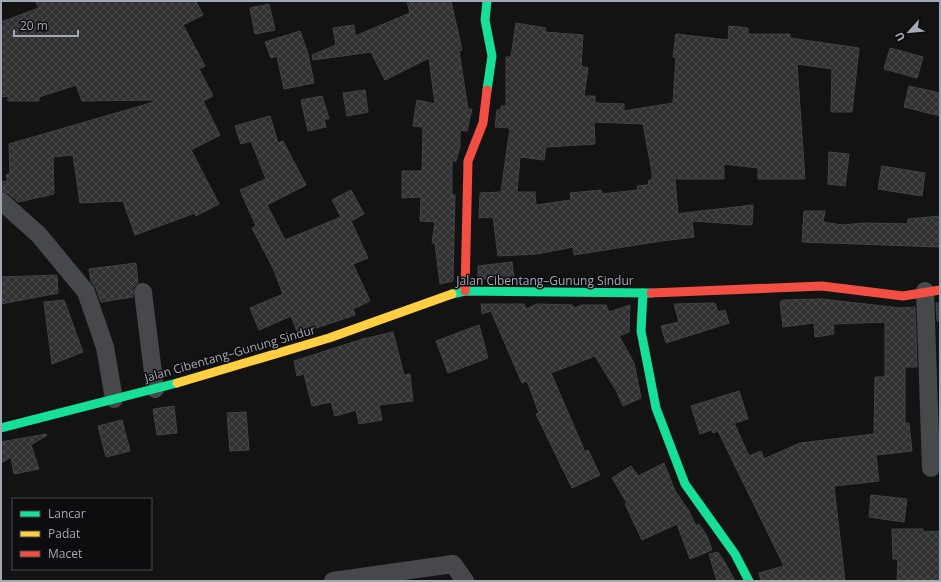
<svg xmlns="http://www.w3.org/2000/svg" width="941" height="582" font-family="'Open Sans',sans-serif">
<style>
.building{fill:url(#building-cross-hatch);stroke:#424347;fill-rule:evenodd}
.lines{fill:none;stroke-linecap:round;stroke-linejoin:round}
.street{stroke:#47484c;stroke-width:18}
.fast{stroke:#16e098;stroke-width:9}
.slow{stroke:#ffcf43;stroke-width:9}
.jam{stroke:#f24e42;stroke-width:9}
.labels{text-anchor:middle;stroke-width:3;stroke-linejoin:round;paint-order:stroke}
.street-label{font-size:12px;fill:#a3a8b5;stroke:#0d0d0f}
</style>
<defs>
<pattern id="building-cross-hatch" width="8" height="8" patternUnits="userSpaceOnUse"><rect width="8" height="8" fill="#313132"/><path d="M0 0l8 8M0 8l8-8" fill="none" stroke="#4c4c4d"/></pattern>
</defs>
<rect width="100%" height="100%" fill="#131313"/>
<g class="building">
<path d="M35,1H196L203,15L183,25L205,66L199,69L213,96L203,101L220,135L191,150L219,204L196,216L195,213L135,235L123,201L80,203L73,155L53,157L54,194L18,202L8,193L1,191V182L8,181L6,175L10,174L9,144L154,102V100L82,101L76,85L39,97V101H8V96L1,97V22L39,8Z"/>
<path d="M407,1H451L462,50L459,51L468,109H472L467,131L460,130V146L456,161H452V195H455L453,281L440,284L435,243H432L435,222L420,221L421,197L402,198V171H422L423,127L413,126L417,100L435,104L429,58L385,80L371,52L313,60L312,55L336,45L333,28L354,25L355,36L410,13Z"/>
<path d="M269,4L275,30L255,34L250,8Z"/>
<path d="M516,23L546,28L545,32L583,35L581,66L588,68L584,96H595V103L624,104V111L673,103L676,58L673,57L676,34L728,40L729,26L748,28V34H790V38L859,48L852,112H831L832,69L797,64L805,179H758V168L724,164V179H675L678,214L691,212L692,218V212L753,205L752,225L692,221L694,237L661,241L574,255L573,247L537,254L498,256L493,217L479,218L480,193L501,192L510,128L495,127L497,110H501V106H506V57H511ZM594,122L643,124L652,172V180H649L648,185L637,186L638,190L602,194L601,190L570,193L571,200L536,205L535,192H517L520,157L544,160L546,147L595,144Z"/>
<path d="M300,31L308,54L314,83L284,89L277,56L271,58L265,42Z"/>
<path d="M890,48L923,57L917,78L884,69Z"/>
<path d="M909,86L940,93V116L904,107Z"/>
<path d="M365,90L368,112L347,116L343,93Z"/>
<path d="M322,96L329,119H324L326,127L308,131L301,100Z"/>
<path d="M270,116L278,143L283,141L306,185L267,205L285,240L341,217L332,200L351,190L364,214L351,221L368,258L353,264L370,301L353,309L355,315L298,334L291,316L259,330L250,308L283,294L273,268L252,228L256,226L240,190L266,179L251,141L241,144L235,126Z"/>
<path d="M829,152L849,154L845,186L828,184Z"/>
<path d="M882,166L925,173L922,196L878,189Z"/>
<path d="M804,211H825L823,222L842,225L865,223L908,224V219L940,216V247L802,242Z"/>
<path d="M512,262L514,279H478V266Z"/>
<path d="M136,263L138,283L133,288V297L101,302L96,288L91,281L89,269Z"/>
<path d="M57,275L58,293L1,304V277Z"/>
<path d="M821,299L901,308L915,307L917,367H905V423H909L912,451L876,455L879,481L834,486L845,581H761L759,573L784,566L718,431L713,433L712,430L700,434L691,406L739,391L748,419L734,423L749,456L761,451L764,459L800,443L874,434L875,377H885V322L833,324L834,334L815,337L814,323L783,327L780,302H782V300Z"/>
<path d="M64,300L83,352L52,364L44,302Z"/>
<path d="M715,303L718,312L725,310L729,323L666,343L661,326L679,322L674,304Z"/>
<path d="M936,303H940V321H937Z"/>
<path d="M481,304H524L526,309L537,304L572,305L574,308L582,305H606L609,312L630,305L629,332L619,336L634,363L641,398L623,406L617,392L595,356L551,373L585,452L588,450L600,475L572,488L536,414L539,413L527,381L522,383L491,311L482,314Z"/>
<path d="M479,325L488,358L448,373L436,341Z"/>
<path d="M393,332L404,375L410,374L413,401L379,405L382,420L359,424L356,410L335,416L331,402L312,406L304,374L297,376L294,361L363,339Z"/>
<path d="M174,406L177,433L157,435L153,409Z"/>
<path d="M246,412L249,450L230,451L227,413Z"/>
<path d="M122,420L130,451L106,457L98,426Z"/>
<path d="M46,434L47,435L31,445L39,469L14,474L11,457L1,463V442Z"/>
<path d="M664,463L675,491L689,511L696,526L699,524L707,536L712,550L690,559L677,524L642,540L625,504L627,503L612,478L631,466L638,476Z"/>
<path d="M871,495L907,499L904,522L869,517Z"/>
<path d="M892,529H923V532L940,531V581H897L898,559H893Z"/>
<path d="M718,552L724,561L735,581H717L709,554Z"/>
</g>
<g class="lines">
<g class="street">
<path d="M1,201L39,235L86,292L105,347L114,399"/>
<path d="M925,291L931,468"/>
<path d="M143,292L155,389"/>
<path d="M333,581L453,564L465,581"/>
</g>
<g class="fast">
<path d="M487,1L485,20L492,56L487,90"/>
<path d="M643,293L641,331L656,408L685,484L735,554L749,581"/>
<path d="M452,294L465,291L651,293"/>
<path d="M1,428L177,383"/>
</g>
<path class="slow" d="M177,383L329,338L452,294"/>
<g class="jam">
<path d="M465,291L468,161L483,123L487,90"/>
<path d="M651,293L822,286L903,296L940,290"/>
</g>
</g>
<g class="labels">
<g class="street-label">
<text x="545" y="285">Jalan Cibentang–Gunung Sindur</text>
<text transform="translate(230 354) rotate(-16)" y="4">Jalan Cibentang–Gunung Sindur</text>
</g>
</g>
<rect width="941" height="582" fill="none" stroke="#a3a8b5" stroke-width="4"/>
<rect x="12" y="498" width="140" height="72" fill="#0d0d0f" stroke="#494b51"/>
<rect x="20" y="511" width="20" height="6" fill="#16e098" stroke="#494b51"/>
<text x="48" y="518" font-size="12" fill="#a3a8b5">Lancar</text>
<rect x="20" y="531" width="20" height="6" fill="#ffcf43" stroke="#494b51"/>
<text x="48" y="538" font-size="12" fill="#a3a8b5">Padat</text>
<rect x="20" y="551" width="20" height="6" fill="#f24e42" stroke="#494b51"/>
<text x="48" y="558" font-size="12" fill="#a3a8b5">Macet</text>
<g transform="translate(909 32) rotate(243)" stroke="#0d0d0f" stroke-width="3" paint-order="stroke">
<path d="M0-3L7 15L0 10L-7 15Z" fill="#a3a8b5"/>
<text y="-6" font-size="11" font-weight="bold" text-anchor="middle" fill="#a3a8b5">U</text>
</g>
<path d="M14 30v6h64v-6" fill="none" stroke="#a3a8b5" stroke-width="2"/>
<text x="20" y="30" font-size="12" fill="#a3a8b5" stroke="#0d0d0f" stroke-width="3" paint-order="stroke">20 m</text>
</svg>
